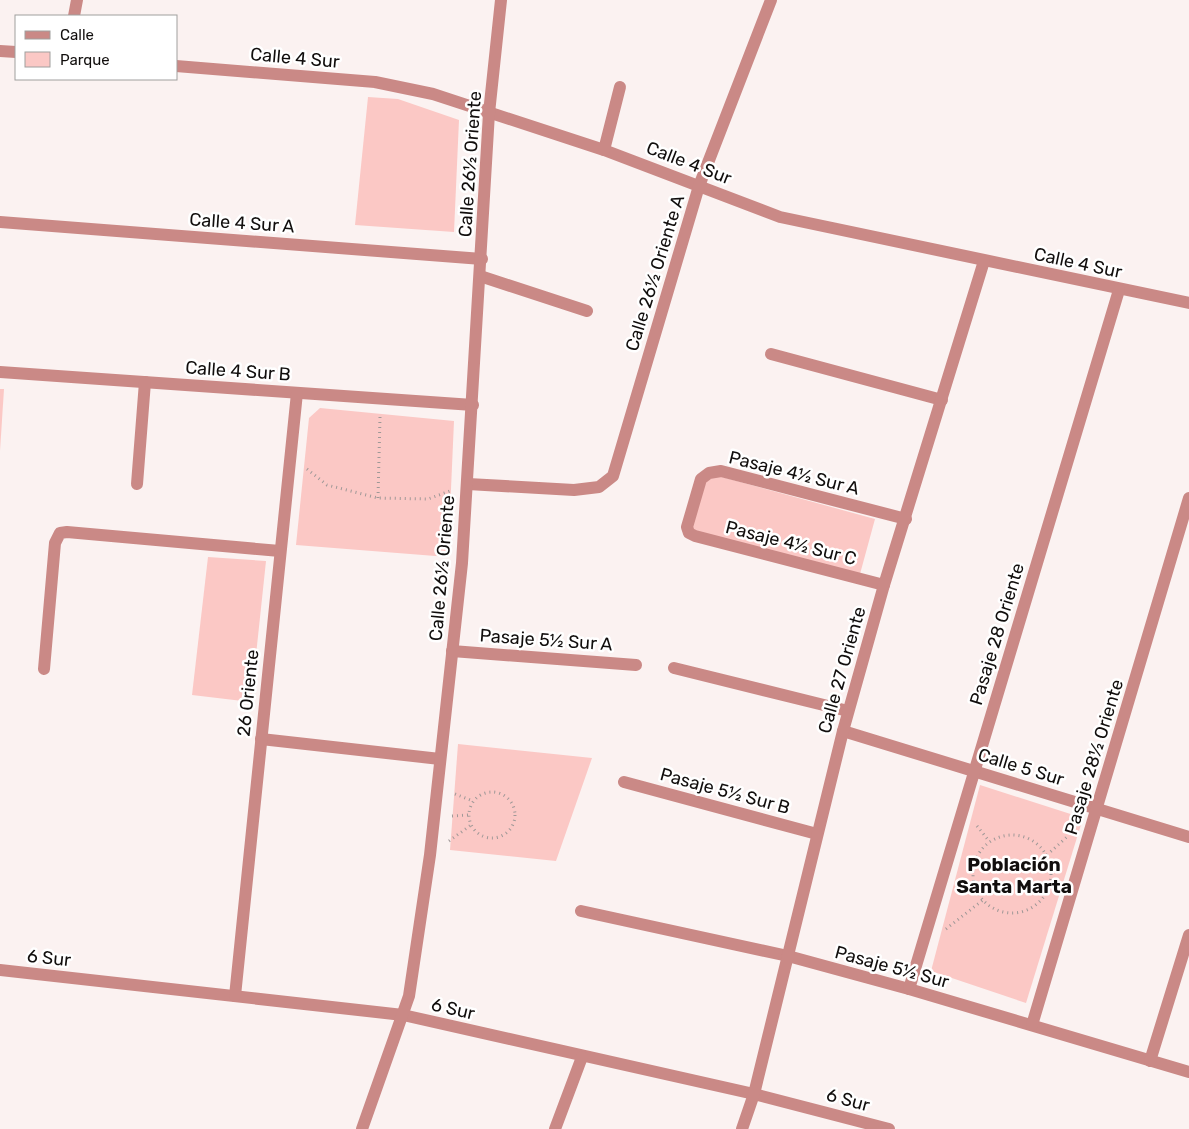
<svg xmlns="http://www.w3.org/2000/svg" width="1189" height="1129" font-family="Rubik,sans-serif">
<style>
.green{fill:#fbc8c5}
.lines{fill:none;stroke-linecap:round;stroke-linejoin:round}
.path{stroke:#9f9897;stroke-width:3;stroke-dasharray:1 4;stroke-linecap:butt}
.minor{stroke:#ca8986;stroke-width:12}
.labels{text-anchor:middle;stroke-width:5;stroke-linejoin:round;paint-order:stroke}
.street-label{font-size:18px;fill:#110e0d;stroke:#fff}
.neighbourhood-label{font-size:19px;font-weight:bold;fill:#110e0d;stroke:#fff}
</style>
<rect width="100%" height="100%" fill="#fbf2f1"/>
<g class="green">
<path d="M368,97L398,99L459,120L454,232L355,225Z"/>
<path d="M0,389H4L0,451Z"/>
<path d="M320,408L454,421L448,557L296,545L309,418Z"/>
<path d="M704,472L875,519L860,574L688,529Z"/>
<path d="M208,557L266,561L251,702L192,695Z"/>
<path d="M458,744L592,758L556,861L450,850Z"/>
<path d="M980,785L1083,818L1026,1003L931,971Z"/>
</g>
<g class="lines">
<g class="path">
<path d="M307,469L327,485L378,498L428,499L450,491"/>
<path d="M378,498L380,417"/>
<circle cx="492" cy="815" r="23"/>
<path d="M455,794L473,801"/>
<path d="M452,816L468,815"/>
<path d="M977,826L989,841"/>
<circle cx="1012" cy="874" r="39"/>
<path d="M449,841L471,825"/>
<path d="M1047,855L1069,835"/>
<path d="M946,929L983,900"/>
</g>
<g class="minor">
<path d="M74,16L77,0"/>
<path d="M0,51L16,52"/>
<path d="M176,66L375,82L433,94L604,150L780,217L1189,303"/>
<path d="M604,150L620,87"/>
<path d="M0,222L482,259"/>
<path d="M480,276L587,311"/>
<path d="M771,354L942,400"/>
<path d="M0,372L473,405"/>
<path d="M137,484L145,382"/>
<path d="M468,484L574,490L599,487L613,476L699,186L771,0"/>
<path d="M884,585L695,536L689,533L687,527L701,479L709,473L721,471L906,519"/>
<path d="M452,651L636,665"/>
<path d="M674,668L848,711"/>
<path d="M44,669L55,543L60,533L67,532L280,551"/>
<path d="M843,731L1189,837"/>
<path d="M261,739L440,759"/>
<path d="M624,782L817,834"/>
<path d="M581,911L788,956L909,989L1189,1072"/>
<path d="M0,970L403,1015L754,1094L889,1129"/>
<path d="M909,989L1119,290"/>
<path d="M235,996L297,393"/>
<path d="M1032,1025L1189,498"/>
<path d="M1150,1061L1189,935"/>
<path d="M362,1129L409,996L430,855L462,563L489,113L501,0"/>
<path d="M555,1129L582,1057"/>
<path d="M742,1129L754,1094L843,731L884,585L984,261"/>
</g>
</g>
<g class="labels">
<g class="street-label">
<text transform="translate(295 58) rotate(5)" y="6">Calle 4 Sur</text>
<text transform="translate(689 163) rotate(21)" y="6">Calle 4 Sur</text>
<text transform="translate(470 164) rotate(-86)" y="6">Calle 26½ Oriente</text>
<text transform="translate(242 223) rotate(4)" y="6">Calle 4 Sur A</text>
<text transform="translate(1078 263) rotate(12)" y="6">Calle 4 Sur</text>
<text transform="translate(655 273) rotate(-73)" y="6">Calle 26½ Oriente A</text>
<text transform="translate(238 371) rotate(4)" y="6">Calle 4 Sur B</text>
<text transform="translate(794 473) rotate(14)" y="6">Pasaje 4½ Sur A</text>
<text transform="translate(791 543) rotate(14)" y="6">Pasaje 4½ Sur C</text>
<text transform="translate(442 568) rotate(-85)" y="6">Calle 26½ Oriente</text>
<text transform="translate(997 634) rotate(-73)" y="6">Pasaje 28 Oriente</text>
<text transform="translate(546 640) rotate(4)" y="6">Pasaje 5½ Sur A</text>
<text transform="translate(842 670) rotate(-74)" y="6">Calle 27 Oriente</text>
<text transform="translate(248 693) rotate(-84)" y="6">26 Oriente</text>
<text transform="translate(1094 757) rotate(-73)" y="6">Pasaje 28½ Oriente</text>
<text transform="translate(1021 767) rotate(17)" y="6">Calle 5 Sur</text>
<text transform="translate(725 791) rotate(15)" y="6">Pasaje 5½ Sur B</text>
<text transform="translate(49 958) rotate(6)" y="6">6 Sur</text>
<text transform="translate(892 967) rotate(15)" y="6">Pasaje 5½ Sur</text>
<text transform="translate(453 1009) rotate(13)" y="6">6 Sur</text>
<text transform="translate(848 1100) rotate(15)" y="6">6 Sur</text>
</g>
<g class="neighbourhood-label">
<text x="1014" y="871">Población<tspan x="1014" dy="22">Santa Marta</tspan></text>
</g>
</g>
<rect x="15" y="15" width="162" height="65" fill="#ffffff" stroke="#a09f9e"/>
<rect x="25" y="31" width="25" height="8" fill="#ca8986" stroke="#a09f9e"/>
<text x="60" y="40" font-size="15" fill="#110e0d">Calle</text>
<rect x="25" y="52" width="25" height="15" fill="#fbc8c5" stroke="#a09f9e"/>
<text x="60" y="65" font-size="15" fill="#110e0d">Parque</text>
</svg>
